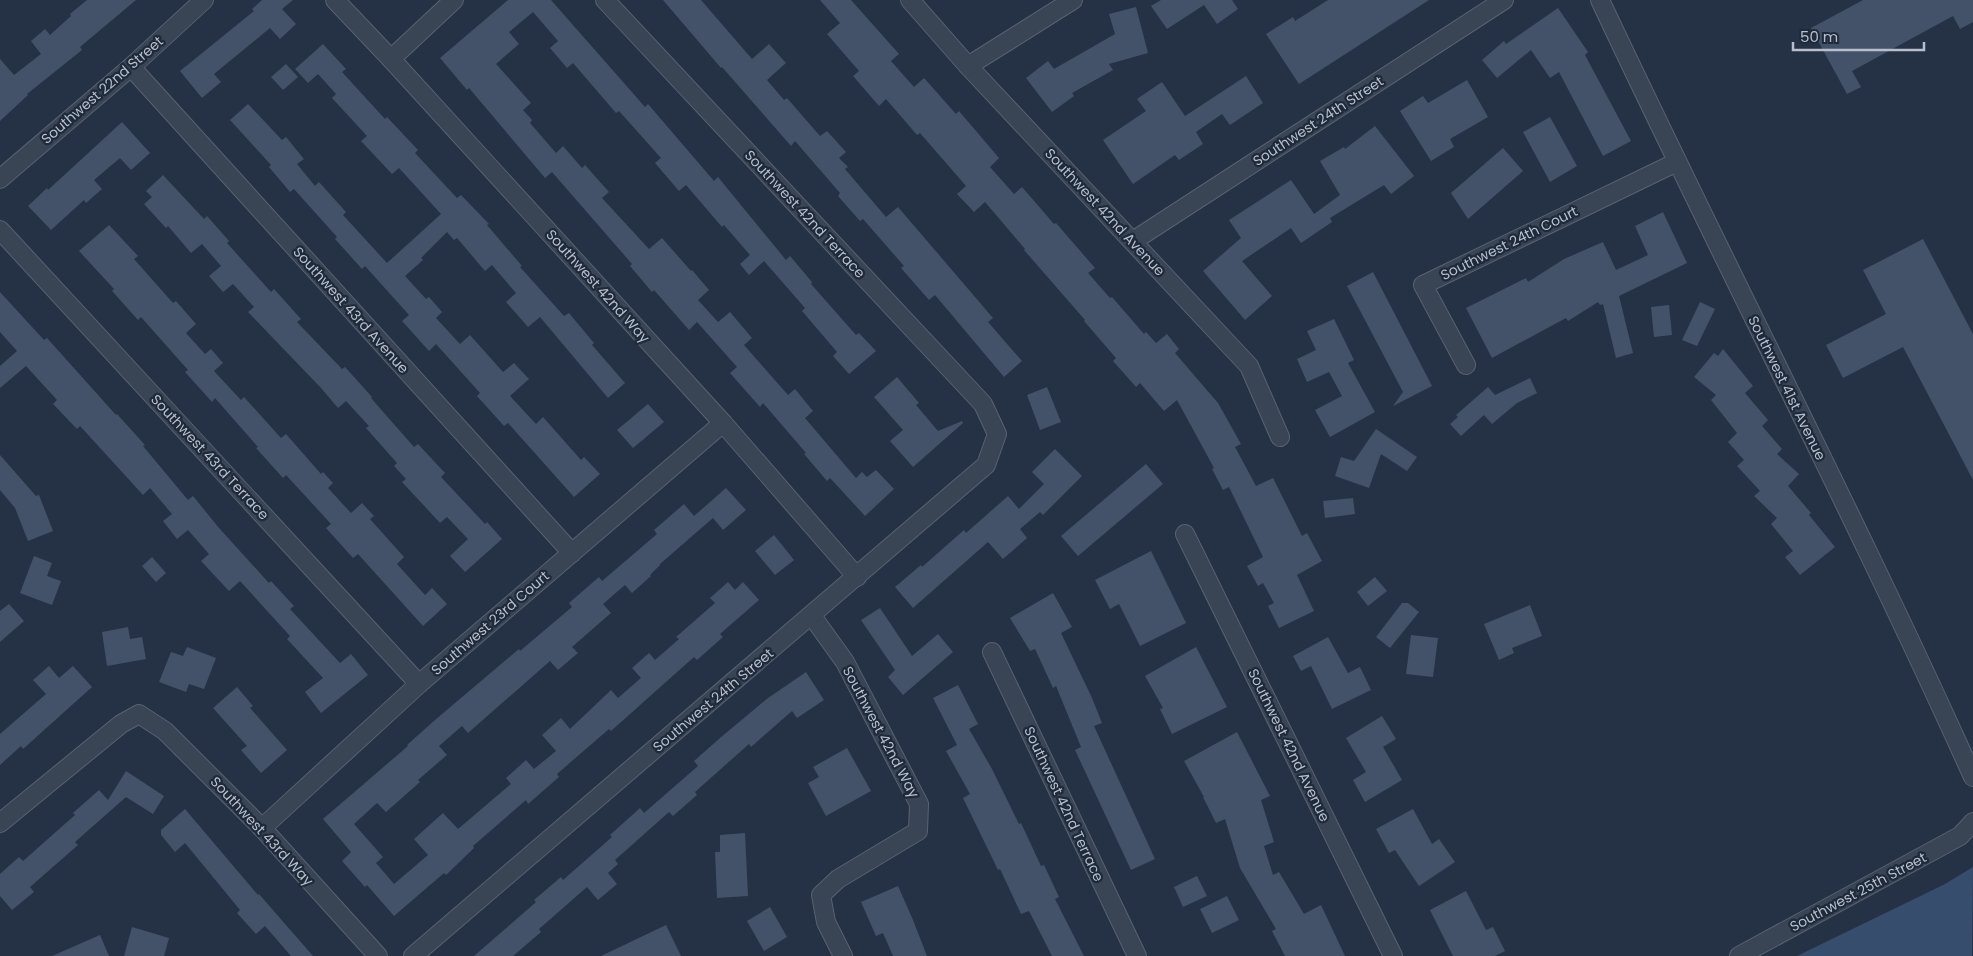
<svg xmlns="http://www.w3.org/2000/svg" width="1973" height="956" font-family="Poppins,sans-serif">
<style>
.water{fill:#374d6e}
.building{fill:#435268}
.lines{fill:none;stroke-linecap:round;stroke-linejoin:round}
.minor-casing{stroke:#586272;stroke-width:20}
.minor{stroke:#394455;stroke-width:18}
.labels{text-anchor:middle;stroke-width:4.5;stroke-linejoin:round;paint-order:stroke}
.street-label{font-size:14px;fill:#b7bfce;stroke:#1e293a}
</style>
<rect width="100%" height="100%" fill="#253245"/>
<path class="water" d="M1973,867L1972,956H1797L1945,884Z"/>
<g class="building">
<path d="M87,0H136L80,47L82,50L27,94L28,95L0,121V59L14,75L41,54L31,41L45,29L50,35L71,16L70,14Z"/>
<path d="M262,0H293L282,9L296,24L280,39L270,28L214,74L221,82L202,98L180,71L254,11L252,9Z"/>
<path d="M508,0H551L645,107L648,104L714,181L718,177L786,260L790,256L812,282L811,284L856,335L859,333L876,351L849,374L833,356L837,352L802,311L805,308L764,261L749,275L740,264L750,255L724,225L722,227L686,185L679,191L655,163L661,158L619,111L616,113L573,63L567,68L550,48L558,41L533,12L509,32L519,44L496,64L531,103L523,110L532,120L530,123L556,153L563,146L582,168L585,165L609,192L602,198L649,249L662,238L691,271L692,270L709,290L698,300L718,322L730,312L752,338L744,345L788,395L795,389L813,411L805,418L856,478L862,472L867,477L876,470L894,489L865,516L830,478L827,481L804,454L806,453L763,403L760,407L730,373L737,367L697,322L689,330L654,290L652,292L630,266L632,264L552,172L545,178L469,88L467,90L440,58Z"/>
<path d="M663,0H701L752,59L769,44L786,63L767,80L784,100L787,98L820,136L827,131L846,152L839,158L848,167L845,169L886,217L898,207L993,318L988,322L1022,361L1004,377L935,295L929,300L901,268L904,266L863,219L860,221L838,196L840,193L795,141L791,146L722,67L721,68Z"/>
<path d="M820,0H851L899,54L891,61L914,87L924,78L956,114L959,111L999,158L990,167L1014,194L1022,187L1054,224L1056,223L1095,268L1088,273L1110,298L1112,297L1144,334L1146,332L1156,343L1167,334L1179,349L1175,353L1218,403L1241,444L1235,447L1256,486L1273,478L1302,536L1307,533L1322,561L1297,575L1314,611L1279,628L1268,606L1274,603L1263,583L1258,586L1247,566L1263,557L1229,487L1223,490L1212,469L1214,468L1177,400L1164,411L1140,383L1136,387L1113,361L1116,358L1084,321L1085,320L1024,250L1025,249L985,202L974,212L957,194L966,186L920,133L917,135L886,99L879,106L853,76L859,71L827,34L840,23Z"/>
<path d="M1161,0H1232L1238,9L1217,24L1204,5L1167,29L1151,6Z"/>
<path d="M1328,0H1429L1299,84L1266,34L1293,17L1295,21Z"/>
<path d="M1863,0H1973V22L1960,29L1953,16L1852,71L1861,87L1847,94L1811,28Z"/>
<path d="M1136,7L1148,53L1109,64L1113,70L1072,93L1074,96L1052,112L1026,78L1048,61L1054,69L1115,34L1109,14Z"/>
<path d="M1558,8L1588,52L1585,55L1631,141L1603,156L1559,72L1550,78L1531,50L1497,78L1482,60L1504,41L1506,44Z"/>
<path d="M323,44L346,69L342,72L385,119L387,117L418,150L415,153L457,198L461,195L489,224L487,225L522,266L520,267L564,316L569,313L594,343L592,345L625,383L608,398L540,317L528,327L506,302L516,293L492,265L485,271L457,238L454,240L447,232L421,258L423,260L405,276L426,299L429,297L442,312L436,318L460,344L470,335L503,372L514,363L529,379L510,396L536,424L543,417L581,460L584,457L600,474L574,497L508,423L504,426L477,396L480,393L436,344L429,351L402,321L409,315L365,266L362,269L335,239L337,237L294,189L290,192L269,167L271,165L230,120L248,104L282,140L286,137L304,159L297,164L315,186L319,182L346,212L343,215L387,263L441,214L399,168L392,174L361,141L367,136L332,98L336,94L318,74L308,83L295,69Z"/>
<path d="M286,64L298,77L283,90L271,77Z"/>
<path d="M1246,76L1263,103L1230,125L1222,114L1196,132L1203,144L1179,160L1175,155L1133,184L1103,140L1146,111L1137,99L1162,82L1185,116Z"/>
<path d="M1467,80L1488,117L1450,139L1454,147L1431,161L1400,111L1423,96L1428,103Z"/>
<path d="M1550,117L1577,166L1550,182L1523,132Z"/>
<path d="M122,122L150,153L131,170L120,158L94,180L102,189L86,203L84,200L51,230L28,206L47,188L48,190Z"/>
<path d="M1375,126L1414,176L1391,194L1384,185L1330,218L1332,222L1301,243L1291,228L1242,261L1272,296L1245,320L1203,271L1241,238L1229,220L1291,180L1314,214L1340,195L1320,161L1344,147L1345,149Z"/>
<path d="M1503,148L1523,171L1468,219L1451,193Z"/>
<path d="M163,175L204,219L207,216L229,241L227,243L271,292L274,289L301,319L297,322L342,369L345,367L372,397L371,398L414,447L418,444L445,473L441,477L485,524L487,522L502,539L465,572L450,556L468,539L447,517L440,523L428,510L402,482L406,479L394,466L397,463L366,428L369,426L346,401L338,408L321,388L248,312L254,307L233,284L223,292L209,276L221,266L202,244L191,253L168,226L166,228L144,204L152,197L146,191Z"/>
<path d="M1663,212L1687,263L1619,296L1633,353L1616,358L1603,304L1600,305L1598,302L1568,321L1566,318L1492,358L1466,308L1526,278L1528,282L1564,259L1603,242L1616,270L1648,255L1635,226Z"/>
<path d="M109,225L138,256L134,259L173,303L176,301L196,324L186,333L205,354L211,349L223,363L214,371L241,400L244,397L281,438L286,434L321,474L323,472L333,483L328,488L351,513L362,503L374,516L370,519L404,557L397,564L425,595L432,588L447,604L423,626L358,554L353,558L326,528L331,524L286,475L283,478L256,448L258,447L215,398L212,402L185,372L188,370L141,317L138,320L112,291L114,289L79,251Z"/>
<path d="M1923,239L1973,334V480L1903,347L1843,378L1826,345L1886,314L1863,270Z"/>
<path d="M1373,272L1432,386L1393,406L1403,392L1347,286Z"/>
<path d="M0,292L44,340L47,338L116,415L117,414L145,445L143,446L188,500L193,496L219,528L269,583L271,581L294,606L290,609L340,663L351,654L368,675L321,713L305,692L323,678L287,639L290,636L240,581L229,591L201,561L209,554L188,530L177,539L163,521L172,514L150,488L143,495L80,426L77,429L53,404L57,400L26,366L0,388V366L17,351L0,332Z"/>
<path d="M1700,302L1715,309L1697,346L1682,340Z"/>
<path d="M1669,305L1672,335L1654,337L1651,307Z"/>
<path d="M1334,319L1354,360L1348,363L1375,412L1330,437L1315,410L1342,396L1329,372L1307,382L1297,359L1316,350L1307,331Z"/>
<path d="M1723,349L1753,386L1745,393L1768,420L1762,426L1782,449L1777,454L1799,474L1788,486L1811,513L1809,515L1835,547L1800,575L1785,557L1793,551L1771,524L1777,518L1754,496L1760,491L1737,466L1744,460L1728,442L1737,433L1711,400L1716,395L1694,377L1714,353L1718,356Z"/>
<path d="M897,377L919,403L916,405L938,431L962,421L963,423L913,467L890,441L903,430L874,397Z"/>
<path d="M1530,378L1537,393L1517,403L1492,424L1484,415L1461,436L1450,424L1458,417L1456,415L1488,387L1495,395Z"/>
<path d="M1047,387L1061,422L1040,430L1027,395Z"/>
<path d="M648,404L664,422L633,448L617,430Z"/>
<path d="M1376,429L1417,457L1407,471L1381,454L1369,488L1335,476L1341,457L1354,461Z"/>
<path d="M1055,449L1082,476L1043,515L1040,512L1020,529L1027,538L1003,559L988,542L913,608L895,587L921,565L922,567L964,530L966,533L1008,496L1019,509L1044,484L1032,472Z"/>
<path d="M0,455L36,496L39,495L53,531L28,541L15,508L0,490Z"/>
<path d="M1146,464L1163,484L1078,556L1061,536Z"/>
<path d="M726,488L746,510L723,530L713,518L660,564V565L650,575L651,576L632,593L625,585L603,604L611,613L572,647L578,653L558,670L550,661L468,733L462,726L439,746L447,755L418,780L420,782L386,812L377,803L354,824L383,857L376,863L394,884L428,855L414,839L443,813L458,829L511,784L506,778L526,760L534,769L556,751L542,735L561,718L570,729L611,690L618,698L641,678L632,668L649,653L655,660L679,639L676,637L715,603L710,598L728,582L735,590L743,582L759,600L720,634L723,637L697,660L694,657L611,731L609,729L557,774L559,777L528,804L526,800L473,846L474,848L446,875L444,873L394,916L367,885L365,887L342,861L351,852L323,819L408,746L407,745L435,720L519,649L520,651L572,607L569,603L599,577L602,581L657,534L654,530L684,504L694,516Z"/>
<path d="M1353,498L1355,514L1325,518L1323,501Z"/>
<path d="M774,535L794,560L775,575L755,551Z"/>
<path d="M1151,551L1186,623L1140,646L1119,604L1110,609L1095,580Z"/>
<path d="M34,556L52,563L47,576L61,581L52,605L20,593Z"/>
<path d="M152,557L166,573L156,582L142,566Z"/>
<path d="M1375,577L1387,591L1368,606L1357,592Z"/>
<path d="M1053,593L1072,627L1061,633L1092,698L1102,723L1094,726L1155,859L1131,870L1075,750L1081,747L1056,686L1053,688L1035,649L1030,651L1010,618Z"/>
<path d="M1402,603H1408L1419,612L1390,648L1376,637Z"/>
<path d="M9,604L24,621L0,642V611Z"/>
<path d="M1530,605L1542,636L1512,648L1514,653L1499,660L1484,624Z"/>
<path d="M880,608L912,656L938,634L953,652L903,695L888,677L895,670L861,620Z"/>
<path d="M128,627L130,639L142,637L146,659L107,666L102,632Z"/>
<path d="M1411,635L1438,638L1433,677L1406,674Z"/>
<path d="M1328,637L1348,673L1360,667L1371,690L1332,709L1311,666L1301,671L1293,656Z"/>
<path d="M187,647L216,658L204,689L189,684L186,692L159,682L171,652L183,656Z"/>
<path d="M1196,647L1227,707L1172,734L1160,709L1163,708L1145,676Z"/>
<path d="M49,666L59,678L73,666L92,687L23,749L21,746L0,765V734L46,694L33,680Z"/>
<path d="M806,672L824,700L797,718L792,711L751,747L749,744L695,792L697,795L673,816L669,812L615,860L618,864L608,873L617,884L598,900L587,887L539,929L541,932L513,956H474L536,902L534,900L561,877L563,880L612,837L610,835L640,808L644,813L698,766L694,761L720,738L768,698Z"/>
<path d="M958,685L978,724L969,729L992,769L1019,824L1021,823L1041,866L1044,865L1059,897L1055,899L1084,956H1052L1029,911L1021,914L1000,869L998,870L963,798L970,794L946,751L957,745L933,698Z"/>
<path d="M237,687L253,706L250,708L287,750L261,773L241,750L247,746L213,708Z"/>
<path d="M1382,716L1396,739L1383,747L1402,780L1365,802L1353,780L1366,772L1346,738Z"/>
<path d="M1237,732L1270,796L1261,800L1274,842L1264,846L1273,875L1279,872L1304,914L1321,905L1345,956H1285L1272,931L1276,929L1240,868L1225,819L1216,823L1203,797H1204L1184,761Z"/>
<path d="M847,748L871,791L826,816L808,783L819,777L813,767Z"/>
<path d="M126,771L164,796L153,814L126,797L75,842L78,845L30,887L34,892L12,910L0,896V874L19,857L23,861L75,815L73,813L99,790L108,800Z"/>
<path d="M185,809L258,895L259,894L313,956H291L265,926L256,934L237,913L240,910L185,843L175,852L161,835V830Z"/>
<path d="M1413,809L1432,844L1439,839L1455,862L1419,886L1395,850L1389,853L1376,829Z"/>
<path d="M745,833L748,896L717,898L715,852H720V835Z"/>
<path d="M1197,876L1207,896L1183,907L1174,887Z"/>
<path d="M898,886L913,920L927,956H893L883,933L876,936L861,902Z"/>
<path d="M1466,891L1486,930L1493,927L1505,951L1495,956H1453L1430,910Z"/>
<path d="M1227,896L1239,920L1212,933L1200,909Z"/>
<path d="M770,907L787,937L764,951L747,921Z"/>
<path d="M666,925L681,956H601Z"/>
<path d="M132,927L169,938L164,956H124Z"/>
<path d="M100,935L109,956H52Z"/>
</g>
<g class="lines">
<g class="minor-casing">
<g id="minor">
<path d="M335,0L391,59L723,423L857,577"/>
<path d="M910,0L968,66L1249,366L1280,437"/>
<path d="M1600,0C1722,260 1855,515 1973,777"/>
<path d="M391,59L454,0"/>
<path d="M968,66L1073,0"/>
<path d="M131,67L572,553"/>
<path d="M0,179L131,67L204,0"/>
<path d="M0,230L419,684"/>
<path d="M1133,241L1504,0"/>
<path d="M1466,365L1423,285L1677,162"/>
<path d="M1185,534L1393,956"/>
<path d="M812,616L845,662L919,804L918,831L838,879L821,895L826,922L843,956"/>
<path d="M992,652L1137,956"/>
<path d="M0,823L121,724L139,714L165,731L262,828L378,956"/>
<path d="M262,828L419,684L723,423"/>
<path d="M413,956L986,465L997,434L983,404L605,0"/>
<path d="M1739,956L1960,836L1973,822"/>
</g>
</g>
<use href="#minor" class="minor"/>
</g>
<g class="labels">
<g class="street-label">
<text transform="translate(102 90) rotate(-41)" y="5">Southwest 22nd Street</text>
<text transform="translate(1318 121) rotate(-33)" y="5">Southwest 24th Street</text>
<text transform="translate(1105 212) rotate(47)" y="5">Southwest 42nd Avenue</text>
<text transform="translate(805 214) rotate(47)" y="5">Southwest 42nd Terrace</text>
<text transform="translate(1509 243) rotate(-26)" y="5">Southwest 24th Court</text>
<text transform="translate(598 286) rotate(48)" y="5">Southwest 42nd Way</text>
<text transform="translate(351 310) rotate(48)" y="5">Southwest 43rd Avenue</text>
<text transform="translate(1787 388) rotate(64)" y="5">Southwest 41st Avenue</text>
<text transform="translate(210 457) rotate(47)" y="5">Southwest 43rd Terrace</text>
<text transform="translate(490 623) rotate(-41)" y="5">Southwest 23rd Court</text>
<text transform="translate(713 700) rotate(-40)" y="5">Southwest 24th Street</text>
<text transform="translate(881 732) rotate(62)" y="5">Southwest 42nd Way</text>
<text transform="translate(1289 745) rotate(64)" y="5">Southwest 42nd Avenue</text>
<text transform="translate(1064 804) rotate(65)" y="5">Southwest 42nd Terrace</text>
<text transform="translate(262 831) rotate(47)" y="5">Southwest 43rd Way</text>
<text transform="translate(1858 892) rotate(-28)" y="5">Southwest 25th Street</text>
</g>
</g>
<path d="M1793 42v8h131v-8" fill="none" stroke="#b7bfce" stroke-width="2.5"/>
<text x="1800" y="42" font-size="15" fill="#b7bfce" stroke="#1e293a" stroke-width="4" paint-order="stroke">50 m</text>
</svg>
